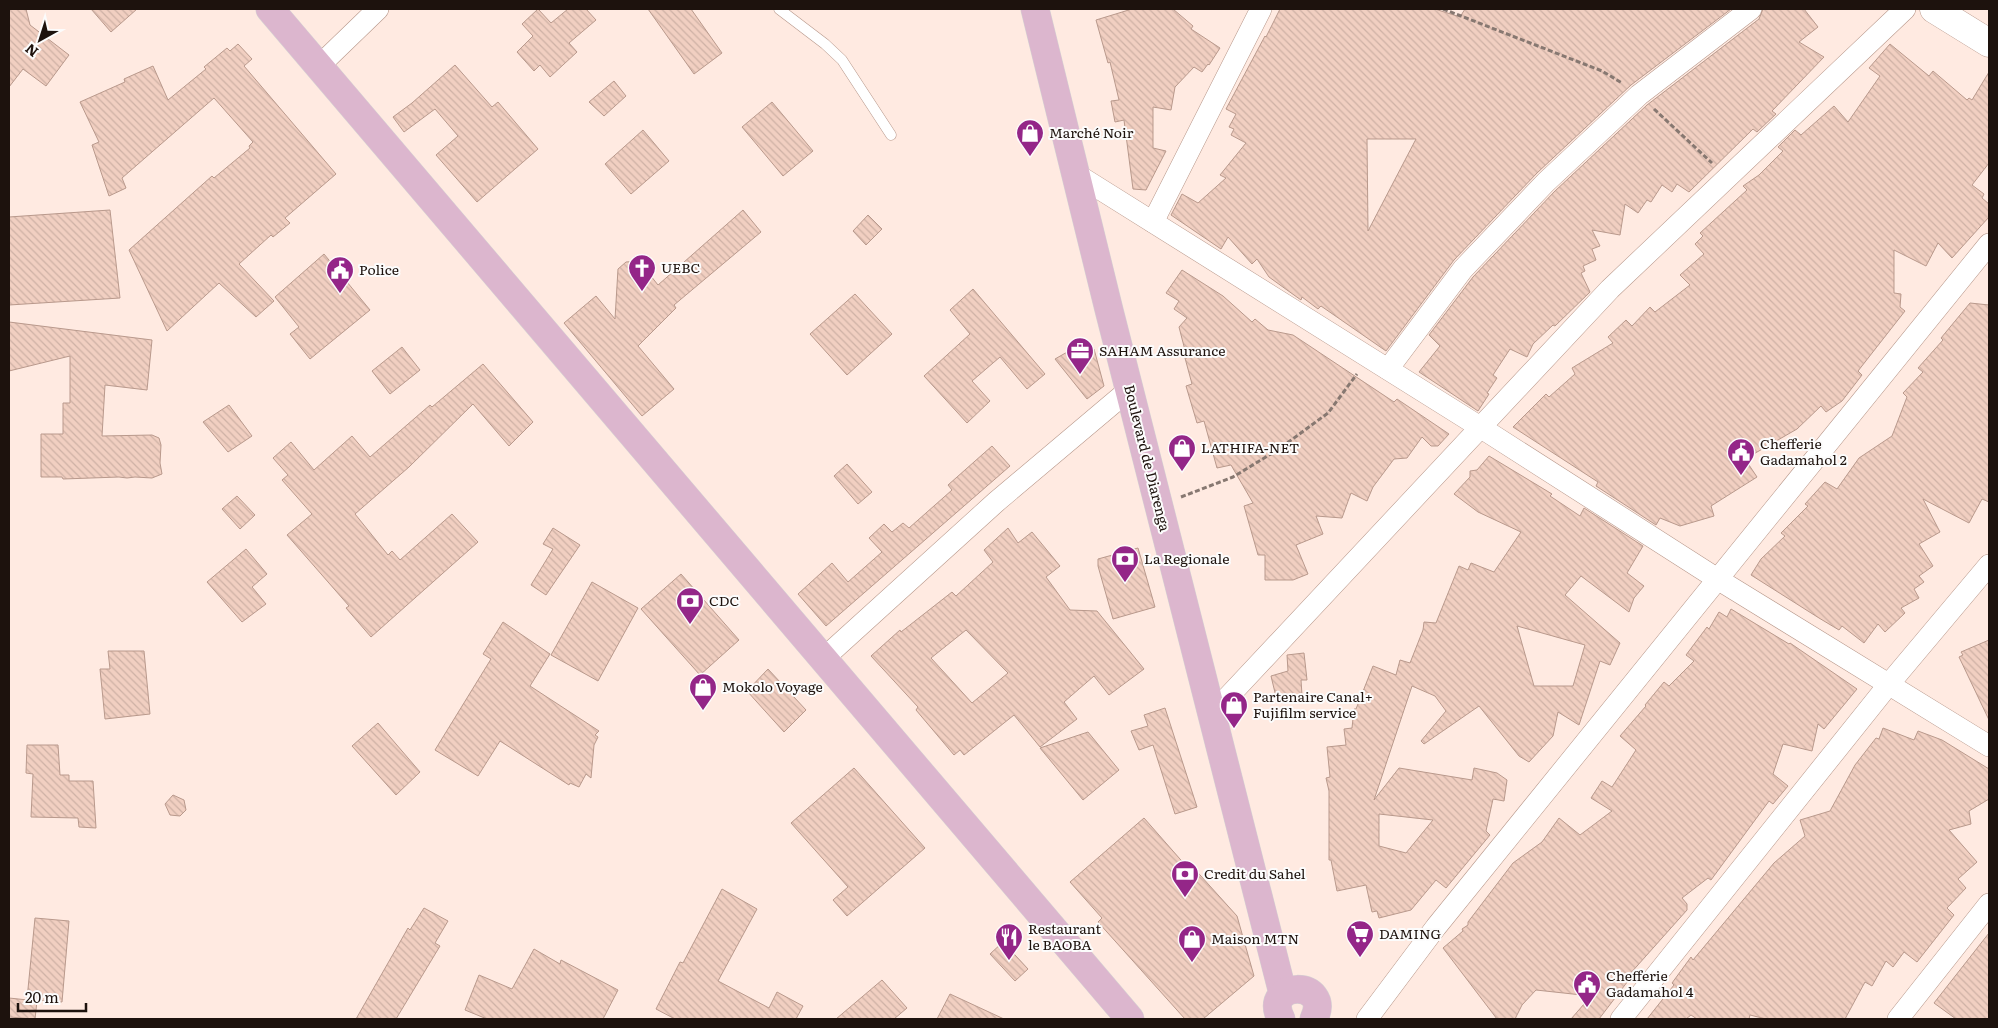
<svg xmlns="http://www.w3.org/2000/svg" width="1998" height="1028" font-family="Literata,serif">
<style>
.building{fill:url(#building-back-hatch);stroke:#b9998c;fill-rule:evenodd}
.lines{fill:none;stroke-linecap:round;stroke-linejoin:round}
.service-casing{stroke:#b7978a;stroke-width:11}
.minor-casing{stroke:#b7978a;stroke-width:22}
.secondary-casing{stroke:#b7978a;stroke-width:29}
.primary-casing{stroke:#d6d4d3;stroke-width:29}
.path{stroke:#877871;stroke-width:3;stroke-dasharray:5 2.5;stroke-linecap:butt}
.service{stroke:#fff;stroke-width:10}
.minor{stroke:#fff;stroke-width:21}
.secondary{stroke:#fff;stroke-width:28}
.primary{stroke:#dcb6ce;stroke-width:28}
.labels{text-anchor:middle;stroke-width:4;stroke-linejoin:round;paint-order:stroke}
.poi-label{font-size:14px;fill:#1d120d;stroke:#fcfcfc;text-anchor:start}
.street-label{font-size:14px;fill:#1d120d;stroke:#fcfcfc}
</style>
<defs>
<pattern id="building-back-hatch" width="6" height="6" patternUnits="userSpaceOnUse" patternTransform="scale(1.25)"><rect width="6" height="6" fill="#f1cfc1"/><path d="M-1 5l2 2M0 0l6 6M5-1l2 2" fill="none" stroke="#ceb1a5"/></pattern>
</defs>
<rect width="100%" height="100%" fill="#ffeae1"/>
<g class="building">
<path d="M9,9H26L30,25L69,55L46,86L23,69L9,87Z"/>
<path d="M91,9H137L111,32Z"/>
<path d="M538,9L551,23L568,9H586L596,20L569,43L577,52L550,77L540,65L534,71L517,52L533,36L522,24Z"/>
<path d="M648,9H691L722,53L694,74Z"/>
<path d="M1132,9H1173L1193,26L1191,29L1220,48L1209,65L1208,64L1202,72L1194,67L1175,87L1171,110L1153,107V148L1166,151L1146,190L1133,189L1124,120L1115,122L1111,101L1119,100L1110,62L1108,63L1096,20Z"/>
<path d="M1280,9H1435L1460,17L1465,9H1731L1631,85L1537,173L1454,260L1386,351L1321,306L1318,309L1302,297L1301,300L1287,290L1269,277L1257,259L1252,264L1228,237L1221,249L1171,215L1182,194L1198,203L1226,178L1220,175L1246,143L1231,135L1234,129L1229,127L1236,114L1226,109L1265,36L1266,37ZM1367,139H1416L1368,231Z"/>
<path d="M1763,9H1804L1818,27L1799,42L1824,57L1772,111L1776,114L1757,132L1753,129L1689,192L1677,184L1672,192L1662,185L1651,202L1647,200L1638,213L1625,204L1620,235L1592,230L1600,246L1592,249L1596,260L1583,266L1585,271L1581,273L1590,292L1555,326L1553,325L1533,344L1527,357L1510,349L1493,375L1497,378L1487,393L1489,394L1478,411L1419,372L1440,346L1429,335L1473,277L1555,191L1647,105L1759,19Z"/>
<path d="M238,44L252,59L244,66L336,174L285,218L290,223L273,237L271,235L239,264L274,301L256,317L219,283L167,331L129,250L212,176L214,178L250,148L249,146L253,142L214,98L122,178L126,188L109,196L92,145L99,142L80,102L125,82L124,79L153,66L168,100L206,69L204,67L227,48L230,51Z"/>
<path d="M1890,44L1929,76L1933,71L1967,100L1969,98L1972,100L1989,72V163L1972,185L1984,194L1982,198L1989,204V217L1952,258L1938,243L1926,266L1894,250V293L1901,294L1900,307L1905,311L1858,371L1862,375L1842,401L1826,412L1821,406L1797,429L1745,459L1757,477L1711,506L1714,516L1680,526L1660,518L1656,525L1596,486L1598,482L1513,427L1546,394L1549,397L1575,374L1572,368L1613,343L1608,337L1626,320L1632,326L1650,307L1655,312L1690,285L1680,275L1704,254L1695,244L1703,236L1700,233L1747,190L1743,186L1759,175L1783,151L1778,147L1795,130L1801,135L1834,106L1848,122L1880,76L1869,68Z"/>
<path d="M455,65L492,107L498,102L538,149L477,202L436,155L458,136L435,109L404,132L393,117L412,103Z"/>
<path d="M614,81L626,96L604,116L589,102Z"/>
<path d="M772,102L813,151L783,176L742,127Z"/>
<path d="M643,130L669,161L631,194L605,164Z"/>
<path d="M110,210L120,298L9,305V217Z"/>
<path d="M743,210L761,232L674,305L676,308L638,346L674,389L642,416L564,323L596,296L615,319L618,269L626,262L639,261L658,285Z"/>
<path d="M868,215L882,229L866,245L853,231Z"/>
<path d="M324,254L370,310L310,359L290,334L299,327L275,297Z"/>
<path d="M1182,270L1223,296L1252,322L1255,319L1268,330L1293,335L1394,402L1397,399L1449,434L1438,446H1431L1422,437L1407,458L1394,459L1373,487L1367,501L1351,493L1342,518L1316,516L1323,534L1296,545L1308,574L1293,580H1265V555H1258L1244,506L1253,503L1231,465L1217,468L1204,421L1197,423L1186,386L1192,384L1185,358H1187L1179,327L1187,318L1174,309L1179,301L1166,293Z"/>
<path d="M973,289L1045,374L1027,389L1000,357L972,381L990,401L967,423L924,376L970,334L950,310Z"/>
<path d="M855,294L892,334L847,375L810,334Z"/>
<path d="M1970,303L1989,305V502L1982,499L1969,523L1923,499L1940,532L1919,544L1933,566L1919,576L1924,582L1914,589L1919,598L1901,608L1905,613L1885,632L1878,624L1864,643L1842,626L1839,630L1819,618L1751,575L1761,559L1785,536L1781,533L1808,506L1805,504L1825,482L1837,489L1859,458L1892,436L1907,397L1903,393L1923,372L1918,368L1943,340L1941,338Z"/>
<path d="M9,322L152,340L147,390L105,385L102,436L152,435L159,438L161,445L160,463L162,474L152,478L135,477L127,478L119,477L63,479L62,477H41V434H63V403H70V356L9,371Z"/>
<path d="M1083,343L1086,352L1094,349L1104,386L1087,399L1055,359Z"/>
<path d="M402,347L420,370L390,394L372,371Z"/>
<path d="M483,364L533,422L509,446L473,404L409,467L355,514L388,555L392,551L400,560L452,514L478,542L371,637L346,608L349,606L287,535L312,514L282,480L288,475L273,458L291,442L314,470L352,436L370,457L430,405L432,407Z"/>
<path d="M229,405L252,436L228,452L203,422Z"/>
<path d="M992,446L1010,466L826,626L798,594L832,563L848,582L882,552L869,538L884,524L892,532L903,523L909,528L952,490L948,485Z"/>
<path d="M1489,456L1552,494L1550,496L1580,516L1584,508L1643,546L1627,573L1644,586L1634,598L1629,612L1581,576L1565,595L1620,643L1610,665L1600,661L1579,725L1558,712L1553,736L1529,762L1519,756L1479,706L1424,744L1421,741L1446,711L1435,696L1412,686L1374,800L1399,768L1472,780L1474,768L1497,773L1507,780L1504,801L1493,799L1486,831L1490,835L1446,888L1436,880L1411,910L1379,918L1377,911L1372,912L1366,885L1337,891L1331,860H1329V791L1326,778L1330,777L1327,747L1346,745L1344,729L1352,728L1354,709H1356L1373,666L1396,675L1400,660L1410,663L1423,630L1424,622L1436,623L1459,566L1468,570L1471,563L1494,572L1521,532L1478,512L1454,494L1470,477V471L1477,470ZM1517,626L1585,645L1573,686H1534ZM1379,814L1433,820L1406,853L1379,846Z"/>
<path d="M847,464L872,492L858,504L834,476Z"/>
<path d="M237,496L255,515L240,529L222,509Z"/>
<path d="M553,528L580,545L546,595L531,585L553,549L543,544Z"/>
<path d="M1008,528L1018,543L1032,532L1060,566L1046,577L1070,610L1097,611L1144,669L1109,695L1094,676L1064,702L1077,719L1040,747L1014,715L964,755L960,750L954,755L916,710L918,707L871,656L900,630L901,632L952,592L956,596L993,562L984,550ZM966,630L1008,673L972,703L931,658Z"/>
<path d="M1138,548L1155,607L1113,619L1098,566V559Z"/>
<path d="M246,549L267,574L252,587L266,604L242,622L207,582Z"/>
<path d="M681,574L739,640L700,675L641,609Z"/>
<path d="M592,582L638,608L598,681L551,655Z"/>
<path d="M1731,609L1789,644L1790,643L1857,689L1824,729L1818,724L1812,751L1783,744L1773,774L1788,786L1773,804L1769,801L1711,880L1708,878L1682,898L1687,904V910L1629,975L1631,977L1599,1019H1571L1591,996L1536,990L1522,1005L1515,1019H1497L1443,948L1463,931L1462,929L1468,925V922L1513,863L1542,842L1559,818L1580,835L1612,811L1591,798L1602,781L1612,787L1636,750L1620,736L1646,706L1645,705L1664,682L1669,686L1694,661L1686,655L1707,627L1709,629L1719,612L1727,617Z"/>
<path d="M503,622L550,654L530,686L599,731L595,735L598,737L594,745L591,778L586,774L579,787L570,783L569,785L500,741L478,776L435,750L491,659L483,654Z"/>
<path d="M1989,640V720L1959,657L1963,655L1961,652Z"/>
<path d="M108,651H144L150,714L105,719L100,669H110Z"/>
<path d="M1304,653L1307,680H1301L1302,695L1277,701L1271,676L1288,671L1287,655Z"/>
<path d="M768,669L806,710L784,732L747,691Z"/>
<path d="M1165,708L1197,807L1175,814L1153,745L1139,750L1131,731L1148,726L1144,715Z"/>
<path d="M378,723L420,772L396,795L352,746Z"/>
<path d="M1883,728L1914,740L1918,731L1942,740L1989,769V799L1969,811L1971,824L1949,830L1977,862L1958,879L1966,888L1947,908L1954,915L1917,962L1904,952L1893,967L1886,961L1872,986L1865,982L1845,1019H1766L1750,1015L1749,1019H1697L1691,1015L1686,1019H1647L1674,985L1672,983L1691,957L1693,960L1774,863L1805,836L1800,820L1830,811L1855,765L1876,738L1879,739Z"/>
<path d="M1088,732L1119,770L1083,800L1040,748Z"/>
<path d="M27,745H58L60,775H69V781H93L96,828L79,827L78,818L31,817L33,774L26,773Z"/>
<path d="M854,768L925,848L847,916L833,900L848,887L791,823Z"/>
<path d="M173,795L184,800L186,810L180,816L170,815L165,804Z"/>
<path d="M1144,818L1194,875L1191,865L1237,916L1254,976L1203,1019H1185L1098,922L1102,918L1070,882Z"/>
<path d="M722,889L757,909L718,981L769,1008L777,992L803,1006L796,1019H675L656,1009L680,962L683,963Z"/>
<path d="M424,908L448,921L435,943L440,946L396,1019H356L408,928L410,930Z"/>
<path d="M35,918L69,921L62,1002L27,999Z"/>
<path d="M1989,933V1019H1956L1934,1003Z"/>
<path d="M1003,942L1028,969L1015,981L990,954Z"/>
<path d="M534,949L560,964L561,960L618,990L603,1019H487L465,1010L479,975L512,989Z"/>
<path d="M882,980L907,1008L894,1019H836Z"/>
<path d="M950,994L1004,1019H937Z"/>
<path d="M9,998L37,1001L35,1019L9,1017Z"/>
</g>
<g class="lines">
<g class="service-casing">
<path id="service" d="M779,9L825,44L842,60L891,135"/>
</g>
<g class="minor-casing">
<g id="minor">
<path d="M319,66L378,9"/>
<path d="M1076,174L1480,427L1719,580L1989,746"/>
<path d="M1153,222L1261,9"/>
<path d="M1388,369L1463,269L1546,182L1639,95L1751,9"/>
<path d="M823,659L996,502L1130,389"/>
<path d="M1212,714L1610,289L1905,9"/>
<path d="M1367,1019L1436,927L1989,244"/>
<path d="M1621,1019L1889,684L1989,565"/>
<path d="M1898,1019L1989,904"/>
</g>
</g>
<g class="secondary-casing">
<path id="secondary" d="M1934,9L1989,43"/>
</g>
<g class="primary-casing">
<g id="primary">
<path d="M270,9L1130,1019"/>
<path d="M1035,9L1109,310L1283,994"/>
<path d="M1281,1019C1261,980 1333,979 1314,1019"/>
</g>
</g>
<g class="path">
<path d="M1443,9L1602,71L1622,83"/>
<path d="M1654,109L1712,163"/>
<path d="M1181,497L1233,477L1279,449L1328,413L1357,374"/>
</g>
<use href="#service" class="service"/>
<use href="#minor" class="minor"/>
<use href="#secondary" class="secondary"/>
<use href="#primary" class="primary"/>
</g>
<defs>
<g id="shop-pin" transform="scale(1.4375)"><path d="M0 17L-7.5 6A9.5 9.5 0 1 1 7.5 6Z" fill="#942688" stroke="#fcfcfc"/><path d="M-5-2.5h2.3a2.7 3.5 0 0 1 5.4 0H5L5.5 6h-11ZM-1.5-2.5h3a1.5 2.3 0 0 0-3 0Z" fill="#fff"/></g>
<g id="church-pin" transform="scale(1.4375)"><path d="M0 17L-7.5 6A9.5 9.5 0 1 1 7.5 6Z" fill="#942688" stroke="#fcfcfc"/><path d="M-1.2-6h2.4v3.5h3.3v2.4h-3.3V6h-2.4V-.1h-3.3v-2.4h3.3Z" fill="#fff"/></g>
<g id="civic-pin" transform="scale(1.4375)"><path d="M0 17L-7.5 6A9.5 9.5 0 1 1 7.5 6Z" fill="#942688" stroke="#fcfcfc"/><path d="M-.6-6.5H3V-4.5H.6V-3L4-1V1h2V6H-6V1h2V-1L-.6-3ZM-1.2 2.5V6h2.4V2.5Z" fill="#fff"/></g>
<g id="office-pin" transform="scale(1.4375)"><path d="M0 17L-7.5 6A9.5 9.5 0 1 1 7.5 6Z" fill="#942688" stroke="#fcfcfc"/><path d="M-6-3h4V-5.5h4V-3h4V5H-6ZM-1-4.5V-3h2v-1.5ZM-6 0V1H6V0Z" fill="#fff"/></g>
<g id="bank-pin" transform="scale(1.4375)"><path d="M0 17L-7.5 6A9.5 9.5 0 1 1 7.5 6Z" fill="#942688" stroke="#fcfcfc"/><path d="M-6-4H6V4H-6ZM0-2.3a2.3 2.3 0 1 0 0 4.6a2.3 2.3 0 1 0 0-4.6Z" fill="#fff"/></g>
<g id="supermarket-pin" transform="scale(1.4375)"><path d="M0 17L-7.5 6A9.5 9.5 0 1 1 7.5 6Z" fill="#942688" stroke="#fcfcfc"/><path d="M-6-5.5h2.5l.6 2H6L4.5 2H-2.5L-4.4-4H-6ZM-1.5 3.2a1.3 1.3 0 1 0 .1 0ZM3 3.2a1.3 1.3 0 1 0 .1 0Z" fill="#fff"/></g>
<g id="restaurant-pin" transform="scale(1.4375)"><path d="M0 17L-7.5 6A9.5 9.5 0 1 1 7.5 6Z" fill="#942688" stroke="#fcfcfc"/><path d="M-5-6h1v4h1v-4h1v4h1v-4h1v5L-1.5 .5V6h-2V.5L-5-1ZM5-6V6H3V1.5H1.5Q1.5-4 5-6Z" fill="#fff"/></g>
</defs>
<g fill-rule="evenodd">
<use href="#shop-pin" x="1030" y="133"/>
<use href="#church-pin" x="642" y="268"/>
<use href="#civic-pin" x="340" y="270"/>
<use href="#office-pin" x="1080" y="351"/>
<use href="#shop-pin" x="1182" y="448"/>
<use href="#civic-pin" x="1741" y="452"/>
<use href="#bank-pin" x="1125" y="559"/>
<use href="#bank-pin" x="690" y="601"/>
<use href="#shop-pin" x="703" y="687"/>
<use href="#shop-pin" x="1234" y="705"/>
<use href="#bank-pin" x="1185" y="874"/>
<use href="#supermarket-pin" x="1360" y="934"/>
<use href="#restaurant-pin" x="1009" y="937"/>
<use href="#shop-pin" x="1192" y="939"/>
<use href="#civic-pin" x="1587" y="984"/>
</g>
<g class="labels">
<g class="poi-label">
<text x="1049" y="138">Marché Noir</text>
<text x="661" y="273">UEBC</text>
<text x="359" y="275">Police</text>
<text x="1099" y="356">SAHAM Assurance</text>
<text x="1760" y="449">Chefferie<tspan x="1760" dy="16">Gadamahol 2</tspan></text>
<text x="1201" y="453">LATHIFA-NET</text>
<text x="1144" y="564">La Regionale</text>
<text x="709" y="606">CDC</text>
<text x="722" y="692">Mokolo Voyage</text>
<text x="1253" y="702">Partenaire Canal+<tspan x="1253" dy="16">Fujifilm service</tspan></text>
<text x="1204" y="879">Credit du Sahel</text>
<text x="1028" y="934">Restaurant<tspan x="1028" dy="16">le BAOBA</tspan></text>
<text x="1379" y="939">DAMING</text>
<text x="1211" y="944">Maison MTN</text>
<text x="1606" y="981">Chefferie<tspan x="1606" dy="16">Gadamahol 4</tspan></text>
</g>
<g class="street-label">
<text transform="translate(1147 458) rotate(76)" y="5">Boulevard de Diarenga</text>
</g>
</g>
<rect width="1998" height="1028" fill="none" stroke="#1d120d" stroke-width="20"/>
<g transform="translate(40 40) rotate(219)" stroke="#fcfcfc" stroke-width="4" paint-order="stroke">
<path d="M0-4L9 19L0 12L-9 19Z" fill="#1d120d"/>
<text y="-8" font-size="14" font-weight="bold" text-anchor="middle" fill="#1d120d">N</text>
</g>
<path d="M18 1003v8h68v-8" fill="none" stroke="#1d120d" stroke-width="2.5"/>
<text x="25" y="1003" font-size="15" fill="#1d120d" stroke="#fcfcfc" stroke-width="4" paint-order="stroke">20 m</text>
</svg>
